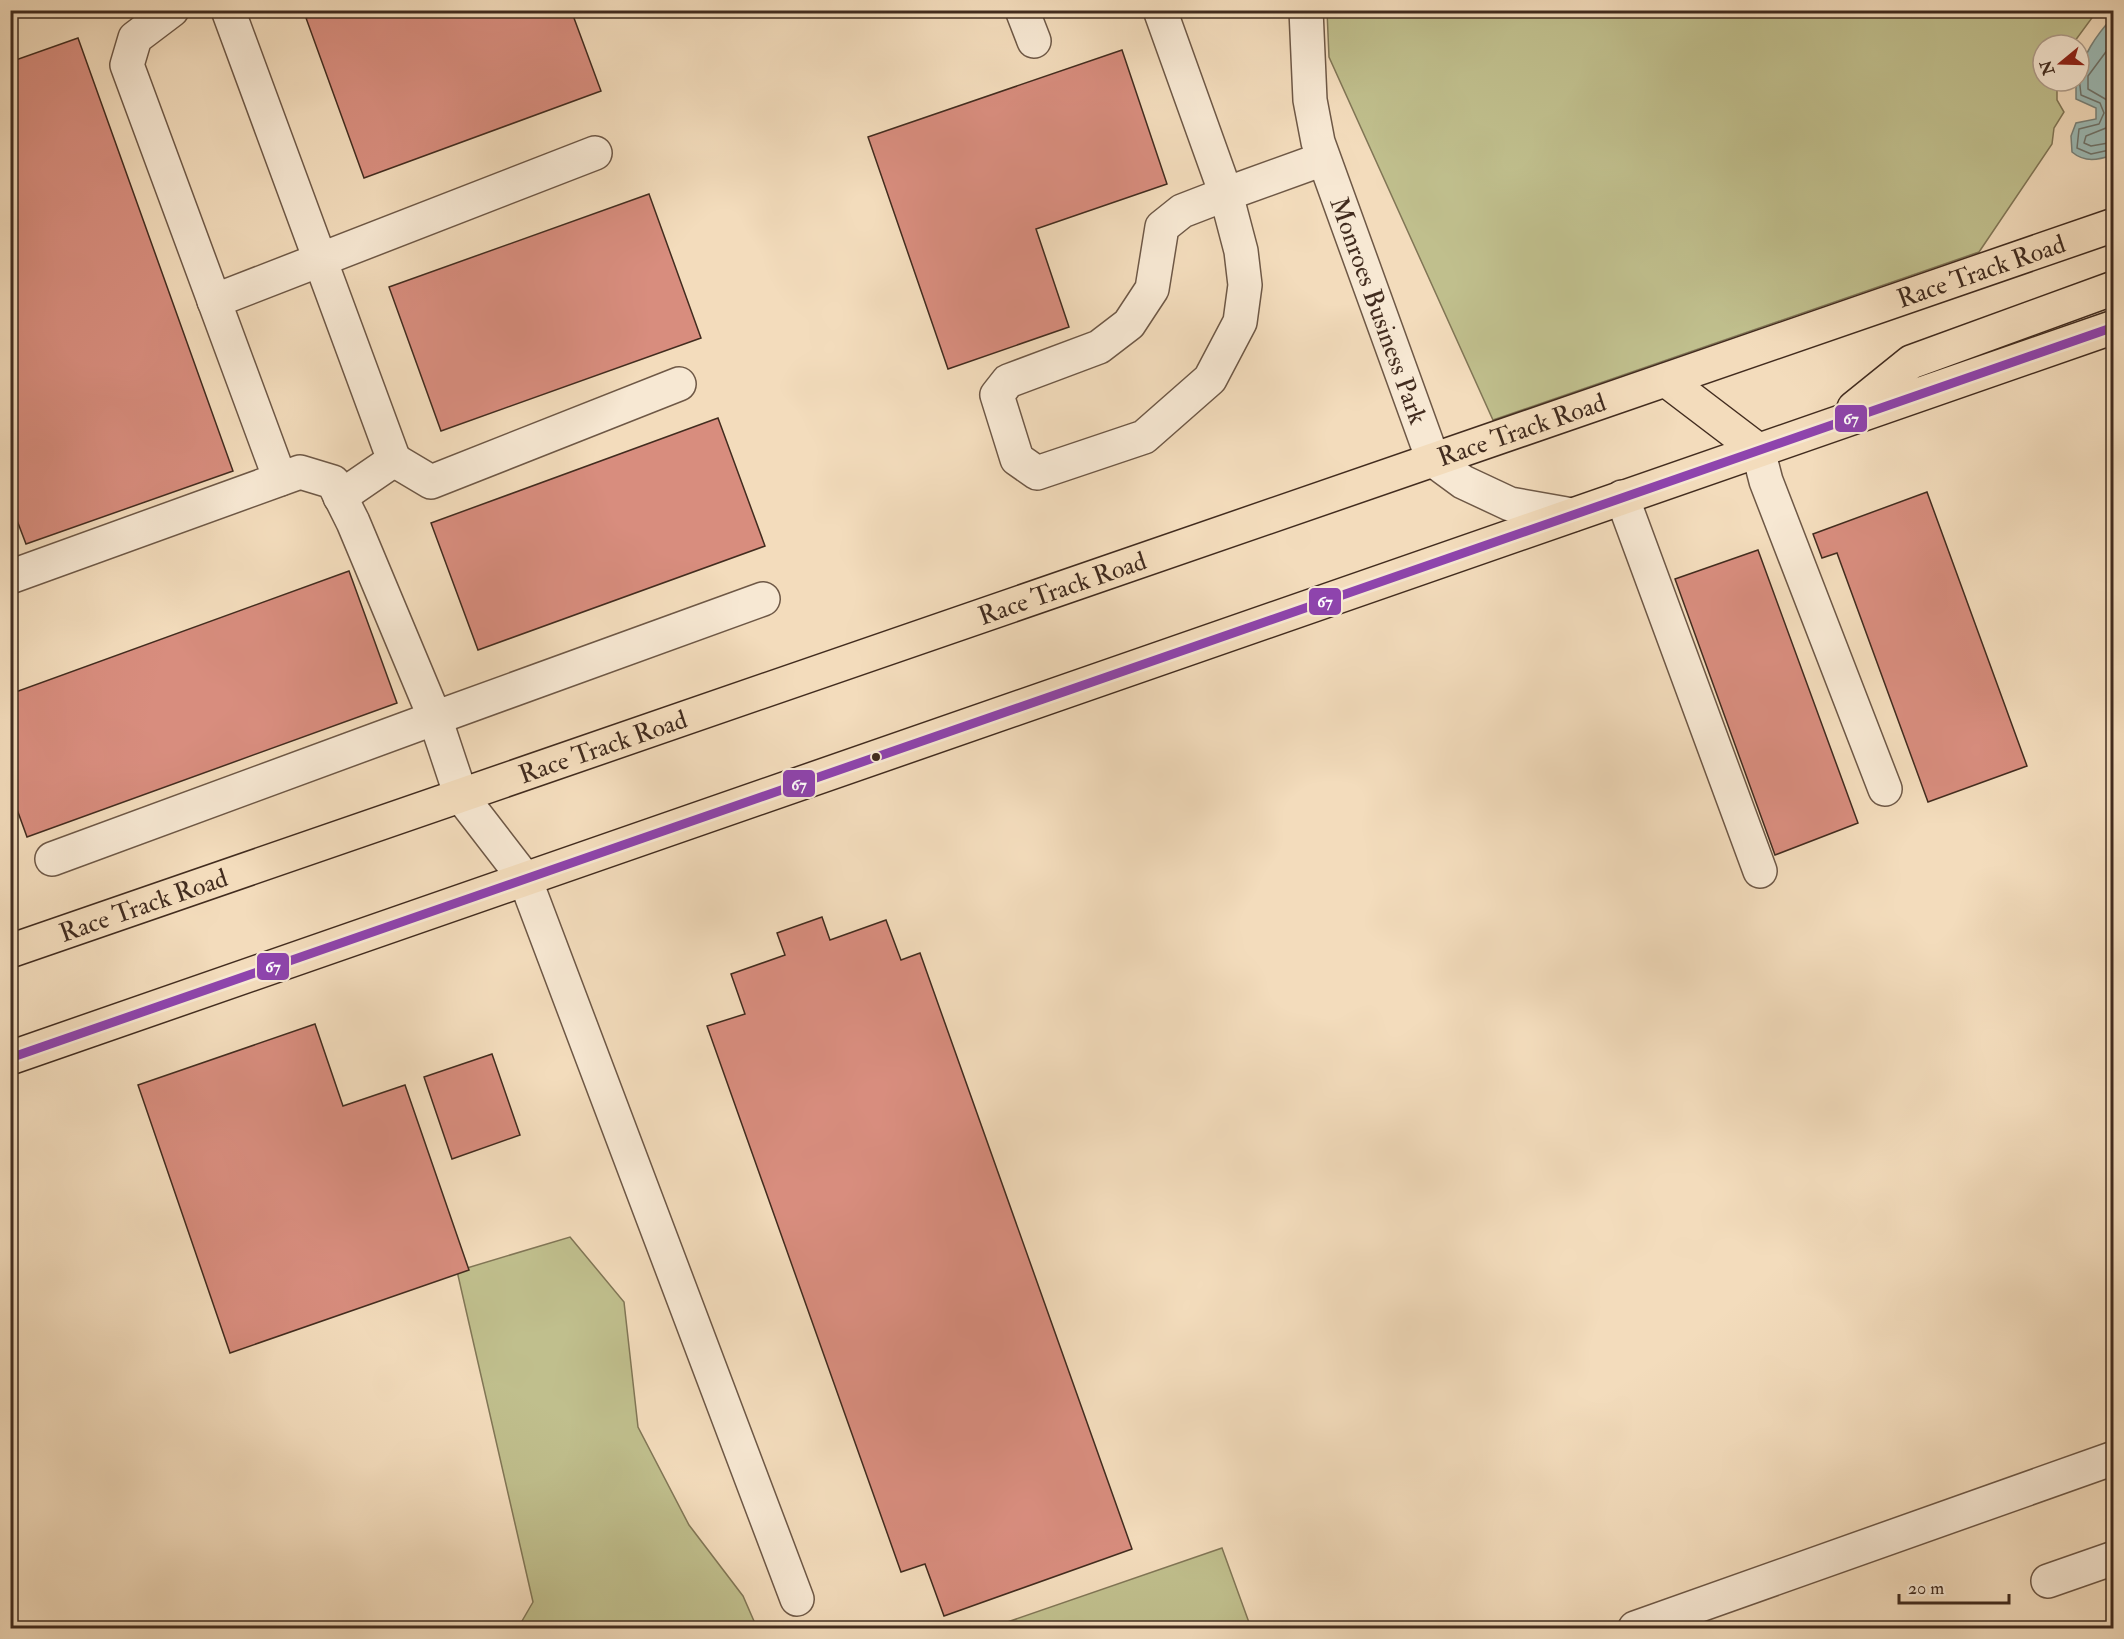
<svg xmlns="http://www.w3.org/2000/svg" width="2124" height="1639" font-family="'IM FELL Double Pica',serif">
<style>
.green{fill:#c0bf8d;stroke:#817656;stroke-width:1.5}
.water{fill:#9cbab5;stroke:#788179;stroke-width:1.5}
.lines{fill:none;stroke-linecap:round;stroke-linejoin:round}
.shore{stroke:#6f736a;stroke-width:1.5}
.building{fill:#d88d7e;stroke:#422c1f;stroke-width:1.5}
.minor-casing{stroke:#6e5846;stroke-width:36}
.major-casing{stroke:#422c1f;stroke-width:36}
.minor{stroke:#f7e8d3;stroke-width:33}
.major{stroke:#f3dcbc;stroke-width:33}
.bus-1-casing{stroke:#f7e8d3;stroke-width:14}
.bus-1{stroke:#8e44ad;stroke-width:9}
.bus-dot{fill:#422c1f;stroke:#f7e8d3;stroke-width:2}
.labels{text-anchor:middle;stroke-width:5;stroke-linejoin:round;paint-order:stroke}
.street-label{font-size:26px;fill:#422c1f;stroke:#f7e8d3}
.line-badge{stroke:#f7e8d3;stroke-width:2}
.badge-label{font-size:16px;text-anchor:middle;font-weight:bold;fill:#fff}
</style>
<rect width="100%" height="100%" fill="#f3dcbc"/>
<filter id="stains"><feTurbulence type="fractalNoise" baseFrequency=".00333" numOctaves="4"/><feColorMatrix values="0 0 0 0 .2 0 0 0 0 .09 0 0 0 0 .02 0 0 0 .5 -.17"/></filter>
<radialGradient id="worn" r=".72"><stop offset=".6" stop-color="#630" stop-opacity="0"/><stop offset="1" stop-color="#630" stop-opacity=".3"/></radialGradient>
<g class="green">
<path d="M1327,11V10L2097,11L2072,45H2043V81H2057V100L2064,112L2054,128L2052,144L1979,252L1493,420L1329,57Z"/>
<path d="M570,1237L624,1302L638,1427L689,1525L743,1596L757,1628H518L533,1602L457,1271Z"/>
<path d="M1222,1548L1251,1628H990Z"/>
</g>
<path class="water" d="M2113,17V155C2098,160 2085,163 2072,152L2071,136L2076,123L2096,119V108L2076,99V81H2079C2079,59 2098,33 2113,17Z"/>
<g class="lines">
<g class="shore">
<path d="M2114,41L2088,76V89L2107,100L2112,113L2106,128L2086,136L2084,143L2091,146L2114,142"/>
<path d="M2079,77L2081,95L2100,103L2104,113L2099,124L2079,129L2077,148L2091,154L2114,149"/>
</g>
</g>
<g class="building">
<path d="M325,10H571L601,91L364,178L306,18Z"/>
<path d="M78,38L233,471L26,544L10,502V62Z"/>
<path d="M1122,50L1167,184L1036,229L1069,327L948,369L868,137Z"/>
<path d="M649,194L701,338L441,431L389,287Z"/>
<path d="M718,418L765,546L478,650L431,523Z"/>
<path d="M1927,492L2027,766L1928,802L1837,553L1822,558L1813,534Z"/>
<path d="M1758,550L1858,823L1775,855L1675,579Z"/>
<path d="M349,571L397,703L27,837L10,790V694Z"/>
<path d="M822,917L830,940L886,920L901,960L920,953L1132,1549L944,1616L925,1564L901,1572L707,1026L745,1014L731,974L785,955L777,933Z"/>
<path d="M315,1024L343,1106L405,1085L469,1270L230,1353L138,1085Z"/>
<path d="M492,1054L520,1135L452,1159L424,1077Z"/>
</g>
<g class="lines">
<g class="minor-casing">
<g id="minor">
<path d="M172,10L135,38L127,65L280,479"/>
<path d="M228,10L394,460L340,497"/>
<path d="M1022,10L1034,41"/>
<path d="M1160,10L1226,194L1323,159"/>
<path id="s1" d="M1306,10L1310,100L1318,142L1433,460L1463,482L1510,504L1572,515"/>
<path d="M1226,194L1241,251L1245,285L1240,322L1210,379L1144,437L1037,473L1017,459L997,395L1008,381L1099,347L1129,324L1152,289L1162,227L1182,211Z"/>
<path d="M214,301L595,153"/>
<path d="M1758,450L1766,481L1885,789"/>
<path d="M394,460L431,482L679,384"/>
<path d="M1622,497L1760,871"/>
<path d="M10,577L300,472L333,482L353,522L435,718L763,599"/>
<path d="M52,859L435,718L461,796L525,879L797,1599"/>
<path d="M2048,1581L2114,1558"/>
<path d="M1635,1628L2114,1458"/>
</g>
</g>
<g class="major-casing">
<g id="major">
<path d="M1666,380L1758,450"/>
<path d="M1854,408L1911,362L2114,288"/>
<path id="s2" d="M10,951L2114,225"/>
<path d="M10,1058L2114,327"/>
</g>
</g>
<use href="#minor" class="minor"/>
<use href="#major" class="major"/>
<g class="bus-1-casing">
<path id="bus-1" d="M10,1058L2114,327"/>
</g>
<use href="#bus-1" class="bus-1"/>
</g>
<circle class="bus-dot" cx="876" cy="757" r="5"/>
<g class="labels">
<g class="street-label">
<text dy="9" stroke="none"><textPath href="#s2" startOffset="2085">Race Track Road</textPath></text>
<text dy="9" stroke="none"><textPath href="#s1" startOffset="312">Monroes Business Park</textPath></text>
<text dy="9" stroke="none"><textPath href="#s2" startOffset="1599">Race Track Road</textPath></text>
<text dy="9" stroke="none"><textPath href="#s2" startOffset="1113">Race Track Road</textPath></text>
<text dy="9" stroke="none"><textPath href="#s2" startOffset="627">Race Track Road</textPath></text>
<text dy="9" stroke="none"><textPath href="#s2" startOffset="141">Race Track Road</textPath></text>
</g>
</g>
<g class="line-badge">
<rect x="1834" y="404" width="34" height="29" rx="6" fill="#8e44ad"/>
<rect x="1308" y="587" width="34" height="29" rx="6" fill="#8e44ad"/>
<rect x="782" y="769" width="34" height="29" rx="6" fill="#8e44ad"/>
<rect x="256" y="952" width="34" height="29" rx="6" fill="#8e44ad"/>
</g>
<g class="badge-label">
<text x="1851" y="424">67</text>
<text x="1325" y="607">67</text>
<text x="799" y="790">67</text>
<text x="273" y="972">67</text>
</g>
<rect width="2124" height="1639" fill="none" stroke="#f3dcbc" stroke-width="36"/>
<rect x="12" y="12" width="2100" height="1615" fill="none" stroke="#422c1f" stroke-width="3"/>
<rect x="18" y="18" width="2088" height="1603" fill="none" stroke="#422c1f" stroke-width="1.5"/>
<g transform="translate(2061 63) rotate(251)"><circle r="28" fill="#f7e8d3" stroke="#af9d8b" stroke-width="1.5"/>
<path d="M0-4.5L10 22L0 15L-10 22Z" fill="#8f2418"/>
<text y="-9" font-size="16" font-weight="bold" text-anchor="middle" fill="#422c1f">N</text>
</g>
<path d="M1899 1594v9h110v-9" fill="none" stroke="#422c1f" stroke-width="3"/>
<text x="1908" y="1594" font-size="18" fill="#422c1f" stroke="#f7e8d3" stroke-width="4.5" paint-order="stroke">20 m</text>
<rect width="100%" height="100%" filter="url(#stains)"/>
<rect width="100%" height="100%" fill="url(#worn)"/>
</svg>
